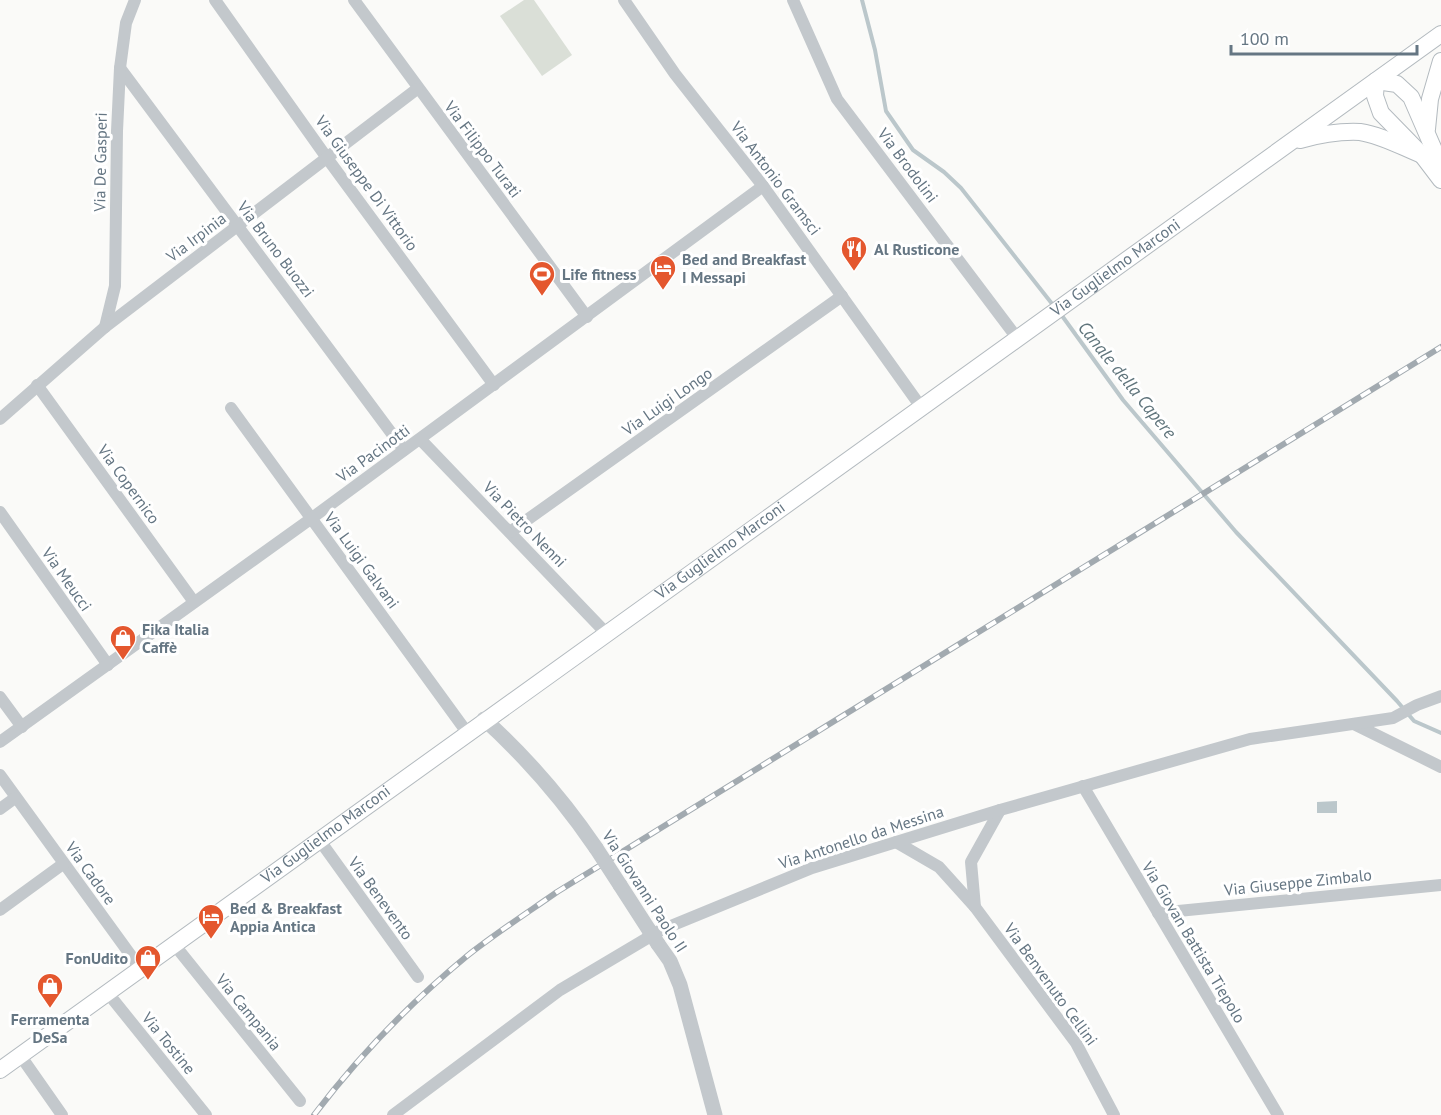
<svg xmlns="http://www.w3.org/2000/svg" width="1441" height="1115" font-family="'PT Sans',sans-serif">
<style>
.green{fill:#dadfd7}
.water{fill:#bbc7cb}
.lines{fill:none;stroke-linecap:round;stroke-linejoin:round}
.stream{stroke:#bbc7cb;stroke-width:4}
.secondary-casing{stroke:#b3babf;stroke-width:18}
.minor{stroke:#c3c8cc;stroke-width:12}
.tertiary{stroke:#c3c8cc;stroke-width:15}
.secondary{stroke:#fff;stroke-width:16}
.rail-casing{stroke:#a2aab0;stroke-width:6}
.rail{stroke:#fff;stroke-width:4;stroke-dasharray:11;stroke-linecap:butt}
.tertiary-bridge{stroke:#c3c8cc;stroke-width:15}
.labels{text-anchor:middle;stroke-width:6;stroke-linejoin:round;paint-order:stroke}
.street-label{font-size:16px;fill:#657683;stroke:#fff}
.poi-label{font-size:16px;font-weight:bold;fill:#657683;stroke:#fff;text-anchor:start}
.water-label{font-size:18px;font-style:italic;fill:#60757c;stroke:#fff}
</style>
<rect width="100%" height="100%" fill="#fafaf8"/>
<path class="green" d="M524,0H534L572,55L542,76L500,16Z"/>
<path class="water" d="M1337,801V813H1317V802Z"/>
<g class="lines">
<g class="stream">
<path d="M862,0L875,50L886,111L913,150L944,172L961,188L1053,305"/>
<path d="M1060,313L1123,400L1236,532L1397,701L1414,721L1441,733"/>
</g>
<g class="secondary-casing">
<g id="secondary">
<path d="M1376,81L1375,96L1381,113L1422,155L1441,180"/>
<path d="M1376,81L1397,84L1411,97L1441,166"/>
<path d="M1427,129L1430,99L1441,61"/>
<path d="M1300,140C1318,135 1340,131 1360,132C1381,135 1402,147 1422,155"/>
<path id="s1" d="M0,1070C478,721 960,378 1441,34"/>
</g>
</g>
<g class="minor">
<path d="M215,0L327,158L494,385"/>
<path d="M354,0L587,317"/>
<path d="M624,0L675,74L763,186L921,407"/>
<path d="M793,0L837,99L1017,338"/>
<path d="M120,68L404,450"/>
<path d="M105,327L115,286L117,131L120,68L126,23L135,0"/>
<path d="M37,385L194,602"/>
<path d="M231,408L466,731"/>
<path d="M0,419L105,327L417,89"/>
<path d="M420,439L606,633"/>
<path d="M0,512L108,665"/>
<path d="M510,532L842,296"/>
<path d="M0,697L22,727"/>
<path d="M1354,724L1441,767"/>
<path d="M0,742L312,518L763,186"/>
<path d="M0,775L140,968"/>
<path d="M1083,786L1278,1115"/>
<path d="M0,809L15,798"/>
<path d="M318,838L418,977"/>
<path d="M896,842L939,867L975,907L1076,1043L1114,1115"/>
<path d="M975,907L971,862L1000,810"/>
<path d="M0,910L63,864"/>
<path d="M1158,913L1441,885"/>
<path d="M173,943L300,1101"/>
<path d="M107,992L206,1115"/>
<path d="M20,1055L62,1115"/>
<path d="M393,1115L560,990L661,930L812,868L1000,810L1250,739L1393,718L1417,705L1441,696"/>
</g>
<g class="tertiary">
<path d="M484,719C526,757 564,801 596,848"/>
<path d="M620,885L649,930"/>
<path d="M658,944L670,961L680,985L715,1115"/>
</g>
<use href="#secondary" class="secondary"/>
<g class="rail-casing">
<path id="rail" d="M314,1115C358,1057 410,1003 467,956C496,933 527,913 557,892L1441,347"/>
</g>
<use href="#rail" class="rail"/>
<g class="tertiary-bridge">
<path d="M596,848L620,885"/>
<path d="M649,930L658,944"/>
</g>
</g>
<defs>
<g id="restaurant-pin" transform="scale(1.35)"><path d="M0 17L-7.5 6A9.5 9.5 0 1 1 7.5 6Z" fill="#e4572e" stroke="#fff"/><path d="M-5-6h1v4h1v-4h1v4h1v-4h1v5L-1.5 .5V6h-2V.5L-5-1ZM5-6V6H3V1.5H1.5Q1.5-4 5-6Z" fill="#fff"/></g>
<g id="hotel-pin" transform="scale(1.35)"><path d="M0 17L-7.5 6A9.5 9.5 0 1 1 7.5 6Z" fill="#e4572e" stroke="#fff"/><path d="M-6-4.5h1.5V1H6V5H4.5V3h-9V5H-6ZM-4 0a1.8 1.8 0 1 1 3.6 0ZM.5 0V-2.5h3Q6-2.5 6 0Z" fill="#fff"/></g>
<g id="stadium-pin" transform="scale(1.35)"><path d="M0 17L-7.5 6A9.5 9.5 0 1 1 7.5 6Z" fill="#e4572e" stroke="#fff"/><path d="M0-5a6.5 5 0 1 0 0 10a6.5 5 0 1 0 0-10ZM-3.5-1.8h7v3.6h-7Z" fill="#fff"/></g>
<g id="shop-pin" transform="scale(1.35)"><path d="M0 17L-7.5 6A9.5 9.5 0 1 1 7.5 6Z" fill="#e4572e" stroke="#fff"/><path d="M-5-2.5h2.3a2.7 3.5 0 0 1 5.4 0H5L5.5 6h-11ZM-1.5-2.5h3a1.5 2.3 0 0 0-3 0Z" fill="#fff"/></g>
</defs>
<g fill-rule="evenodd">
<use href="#restaurant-pin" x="854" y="249"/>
<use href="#hotel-pin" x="663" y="268"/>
<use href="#stadium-pin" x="542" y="274"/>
<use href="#shop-pin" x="123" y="638"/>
<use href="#hotel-pin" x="211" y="917"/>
<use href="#shop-pin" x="148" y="958"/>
<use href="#shop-pin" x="50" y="986"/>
</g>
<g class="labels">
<g class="street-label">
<text transform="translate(483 149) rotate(53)" y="6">Via Filippo Turati</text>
<text transform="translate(100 162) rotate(-89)" y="6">Via De Gasperi</text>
<text transform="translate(908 165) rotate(53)" y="6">Via Brodolini</text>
<text transform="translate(776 178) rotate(53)" y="6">Via Antonio Gramsci</text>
<text transform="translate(367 183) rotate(54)" y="6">Via Giuseppe Di Vittorio</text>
<text transform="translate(196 237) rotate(-37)" y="6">Via Irpinia</text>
<text transform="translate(276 249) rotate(53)" y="6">Via Bruno Buozzi</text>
<text dy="6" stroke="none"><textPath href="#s1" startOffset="1374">Via Guglielmo Marconi</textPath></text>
<text transform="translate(667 401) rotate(-35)" y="6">Via Luigi Longo</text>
<text transform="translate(373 453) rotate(-36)" y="6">Via Pacinotti</text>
<text transform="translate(129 484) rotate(54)" y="6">Via Copernico</text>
<text transform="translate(525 524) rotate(46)" y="6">Via Pietro Nenni</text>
<text dy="6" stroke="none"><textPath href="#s1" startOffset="888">Via Guglielmo Marconi</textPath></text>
<text transform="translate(362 560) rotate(54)" y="6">Via Luigi Galvani</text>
<text transform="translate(67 579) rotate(55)" y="6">Via Meucci</text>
<text dy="6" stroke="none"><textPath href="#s1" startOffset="402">Via Guglielmo Marconi</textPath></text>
<text transform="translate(861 837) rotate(-18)" y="6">Via Antonello da Messina</text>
<text transform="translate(91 873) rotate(54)" y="6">Via Cadore</text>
<text transform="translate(1298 882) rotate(-6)" y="6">Via Giuseppe Zimbalo</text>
<text transform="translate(645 891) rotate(57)" y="6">Via Giovanni Paolo II</text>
<text transform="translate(381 898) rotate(54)" y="6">Via Benevento</text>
<text transform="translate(1194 942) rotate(59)" y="6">Via Giovan Battista Tiepolo</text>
<text transform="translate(1051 984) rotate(54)" y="6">Via Benvenuto Cellini</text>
<text transform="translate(249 1012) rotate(51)" y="6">Via Campania</text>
<text transform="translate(169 1043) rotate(51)" y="6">Via Tostine</text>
</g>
<g class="poi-label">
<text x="874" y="255">Al Rusticone</text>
<text x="682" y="265">Bed and Breakfast<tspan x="682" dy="18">I Messapi</tspan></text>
<text x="562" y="280">Life fitness</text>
<text x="142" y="635">Fika Italia<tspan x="142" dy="18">Caffè</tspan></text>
<text x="230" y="914">Bed &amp; Breakfast<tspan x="230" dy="18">Appia Antica</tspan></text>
<text x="128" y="964" text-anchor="end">FonUdito</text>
<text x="50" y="1025" text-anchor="middle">Ferramenta<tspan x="50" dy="18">DeSa</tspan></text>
</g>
<g class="water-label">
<text transform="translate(1127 380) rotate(51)" y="6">Canale della Capere</text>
</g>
</g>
<path d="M1231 45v9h186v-9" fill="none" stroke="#657683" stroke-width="3"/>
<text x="1240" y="45" font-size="18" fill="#657683" stroke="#ffffff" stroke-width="4.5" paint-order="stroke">100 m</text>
</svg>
